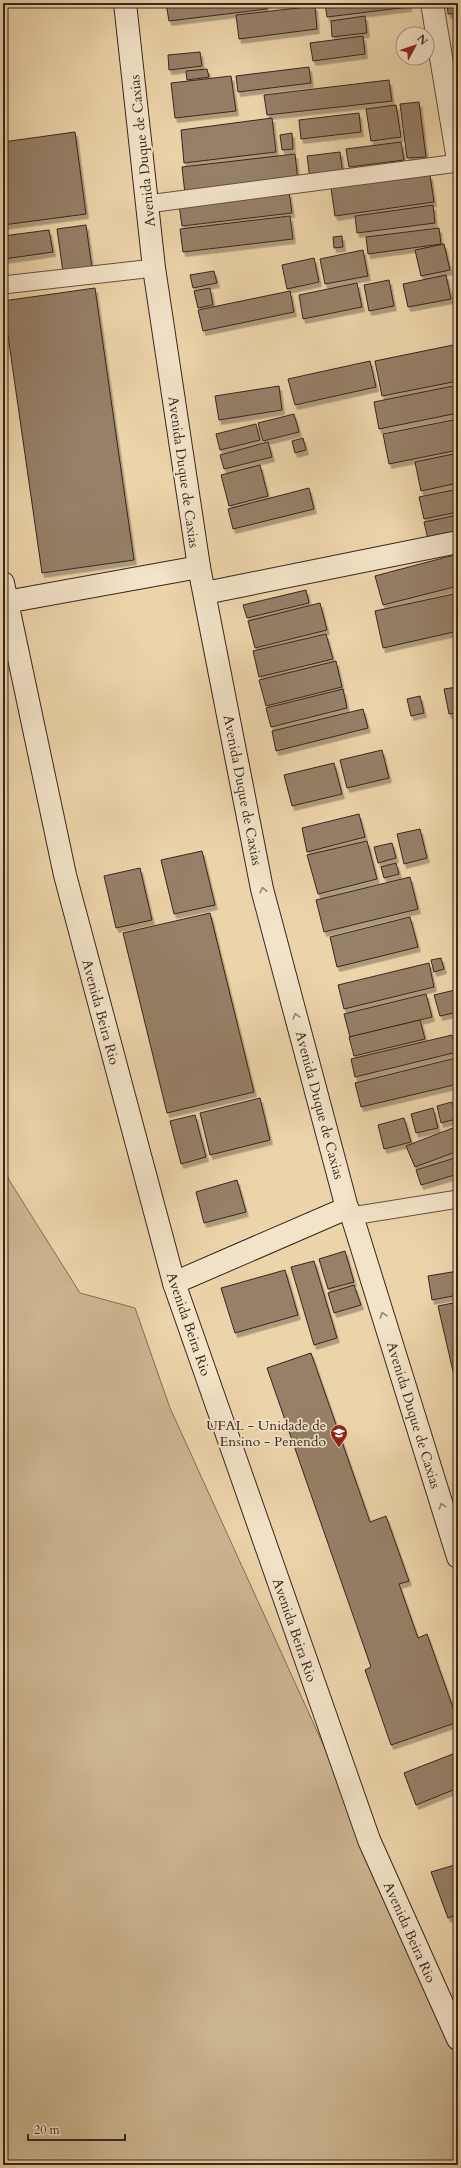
<svg xmlns="http://www.w3.org/2000/svg" width="461" height="2168" font-family="Cardo,serif">
<style>
.green{fill:#cdb692;stroke:#826e58}
.building{fill:#968067;stroke:#38261e;filter:url(#shadow)}
.lines{fill:none;stroke-linecap:round;stroke-linejoin:round}
.lane-casing{stroke:#655241;stroke-width:19}
.street-casing{stroke:#655241;stroke-width:24}
.secondary-casing{stroke:#38261e;stroke-width:24}
.lane{stroke:#f3e3c8;stroke-width:17}
.street{stroke:#f3e3c8;stroke-width:22}
.secondary{stroke:#f3e3c8;stroke-width:22}
.oneway{stroke:#968473}
.labels{text-anchor:middle;stroke-width:3.5;stroke-linejoin:round;paint-order:stroke}
.street-label{font-size:14px;fill:#38261e;stroke:#f3e3c8}
.poi-label{font-size:14px;fill:#38261e;stroke:#f3e3c8;text-anchor:end}
</style>
<defs>
<filter id="shadow"><feDropShadow dx="2.5" dy="4.5" stdDeviation="0" flood-color="#0004"/></filter>
</defs>
<rect width="100%" height="100%" fill="#ecd4aa"/>
<filter id="stains"><feTurbulence type="fractalNoise" baseFrequency=".005" numOctaves="4"/><feColorMatrix values="0 0 0 0 .2 0 0 0 0 .09 0 0 0 0 .02 0 0 0 .5 -.17"/></filter>
<radialGradient id="worn" r=".72"><stop offset=".6" stop-color="#630" stop-opacity="0"/><stop offset="1" stop-color="#630" stop-opacity=".3"/></radialGradient>
<path class="green" d="M3,1163L9,1180L80,1293L135,1308L170,1408L458,2041V2165H3Z"/>
<g class="building">
<path d="M166,3H266L267,9L169,21Z"/>
<path d="M325,3H409V7L327,17Z"/>
<path d="M447,3H458V13L448,14Z"/>
<path d="M315,6L317,29L239,39L236,15Z"/>
<path d="M365,16L367,33L332,37L331,21Z"/>
<path d="M363,36L365,54L313,61L310,43Z"/>
<path d="M200,52L202,66L169,70L168,55Z"/>
<path d="M309,67L311,83L238,92L236,76Z"/>
<path d="M207,69L209,77L187,80L186,71Z"/>
<path d="M231,76L236,111L175,118L171,83Z"/>
<path d="M389,80L392,101L267,115L264,95Z"/>
<path d="M419,102L426,157L407,158L400,104Z"/>
<path d="M396,105L401,137L371,141L366,109Z"/>
<path d="M359,113L361,132L301,139L299,120Z"/>
<path d="M272,118L276,152L184,163L181,130Z"/>
<path d="M75,132L86,214L3,225V142Z"/>
<path d="M292,133L293,149L282,150L280,135Z"/>
<path d="M401,142L404,160L349,167L346,149Z"/>
<path d="M340,152L343,175L310,179L307,156Z"/>
<path d="M295,154L298,181L185,194L182,167Z"/>
<path d="M430,175L434,202L335,216L331,188Z"/>
<path d="M289,192L292,213L182,226L179,205Z"/>
<path d="M433,205L435,223L357,233L355,216Z"/>
<path d="M290,216L293,239L183,252L180,229Z"/>
<path d="M86,225L92,268L63,272L57,229Z"/>
<path d="M439,228L441,244L368,254L366,237Z"/>
<path d="M49,230L53,252L4,259L3,236Z"/>
<path d="M342,236L343,247L334,248L333,237Z"/>
<path d="M444,244L450,270L421,276L415,250Z"/>
<path d="M363,250L368,276L325,284L320,259Z"/>
<path d="M314,258L319,282L287,289L282,265Z"/>
<path d="M214,271L217,283L193,288L190,275Z"/>
<path d="M446,275L451,299L408,307L403,284Z"/>
<path d="M389,280L394,306L369,311L364,285Z"/>
<path d="M357,283L362,307L303,319L299,295Z"/>
<path d="M95,288L134,560L42,573L3,301Z"/>
<path d="M210,288L213,305L198,308L194,291Z"/>
<path d="M290,291L294,312L203,331L198,310Z"/>
<path d="M458,344V381L382,396L375,361Z"/>
<path d="M370,361L376,387L295,405L288,379Z"/>
<path d="M458,385V413L379,429L374,402Z"/>
<path d="M279,386L282,410L219,420L215,396Z"/>
<path d="M294,414L299,432L263,441L258,423Z"/>
<path d="M458,419V450L389,464L383,434Z"/>
<path d="M256,424L260,440L220,450L216,434Z"/>
<path d="M303,438L306,450L295,453L292,441Z"/>
<path d="M268,442L272,457L224,469L220,455Z"/>
<path d="M458,453V483L421,491L415,462Z"/>
<path d="M260,465L268,496L229,506L221,475Z"/>
<path d="M309,488L314,509L233,529L228,509Z"/>
<path d="M458,489V512L424,519L419,497Z"/>
<path d="M458,515V537L429,544L424,522Z"/>
<path d="M458,554V586L383,605L375,576Z"/>
<path d="M306,590L309,603L247,618L243,605Z"/>
<path d="M458,593V631L383,648L375,611Z"/>
<path d="M320,603L327,630L255,648L248,621Z"/>
<path d="M326,634L333,659L259,677L253,651Z"/>
<path d="M336,661L342,687L266,706L259,680Z"/>
<path d="M458,687V712L449,714L444,689Z"/>
<path d="M343,689L347,708L271,727L266,708Z"/>
<path d="M420,696L424,713L411,716L407,699Z"/>
<path d="M363,709L368,728L276,751L272,731Z"/>
<path d="M382,750L389,778L347,788L340,760Z"/>
<path d="M334,763L342,794L292,806L284,775Z"/>
<path d="M359,814L365,837L307,852L302,828Z"/>
<path d="M420,829L427,858L404,864L397,834Z"/>
<path d="M367,841L377,879L318,894L307,855Z"/>
<path d="M392,843L396,858L378,863L374,847Z"/>
<path d="M202,851L215,905L174,914L161,860Z"/>
<path d="M396,863L399,874L384,878L381,867Z"/>
<path d="M140,868L152,920L116,928L104,876Z"/>
<path d="M410,877L418,909L324,932L316,900Z"/>
<path d="M210,913L254,1092L167,1113L123,933Z"/>
<path d="M410,917L418,947L337,967L330,937Z"/>
<path d="M441,958L444,969L434,972L431,960Z"/>
<path d="M429,963L434,987L344,1009L338,985Z"/>
<path d="M455,990L458,1012L440,1016L434,995Z"/>
<path d="M426,994L432,1017L350,1037L344,1014Z"/>
<path d="M420,1020L425,1039L354,1056L349,1037Z"/>
<path d="M452,1035L457,1052L355,1077L351,1059Z"/>
<path d="M456,1058L458,1084L361,1107L355,1083Z"/>
<path d="M260,1098L270,1140L210,1155L200,1113Z"/>
<path d="M452,1102L456,1119L441,1123L437,1106Z"/>
<path d="M433,1108L438,1128L416,1133L411,1114Z"/>
<path d="M195,1115L206,1157L181,1164L170,1121Z"/>
<path d="M404,1118L411,1142L384,1149L378,1125Z"/>
<path d="M458,1126V1151L415,1167L406,1146Z"/>
<path d="M458,1157V1174L421,1185L416,1170Z"/>
<path d="M237,1180L246,1212L204,1223L196,1192Z"/>
<path d="M345,1251L354,1282L328,1289L319,1259Z"/>
<path d="M314,1261L337,1338L314,1345L291,1267Z"/>
<path d="M285,1270L298,1315L235,1333L221,1288Z"/>
<path d="M458,1271V1295L432,1300L428,1276Z"/>
<path d="M354,1285L361,1305L334,1313L328,1293Z"/>
<path d="M458,1302V1393L438,1306Z"/>
<path d="M311,1353L370,1522L386,1516L409,1581L399,1584L418,1638L427,1634L458,1722L391,1745L365,1670L371,1667L267,1368Z"/>
<path d="M458,1752V1788L416,1805L404,1773Z"/>
<path d="M458,1864V1914L448,1918L431,1872Z"/>
</g>
<g class="lines">
<g class="lane-casing">
<g id="lane">
<path d="M148,204L458,163"/>
<path d="M3,285L154,268"/>
<path d="M352,1216L458,1199"/>
</g>
</g>
<g class="street-casing">
<path id="street" d="M432,3L458,160"/>
</g>
<g class="secondary-casing">
<g id="secondary">
<path d="M125,3L154,268L199,567L262,889L347,1208L352,1216L458,1557"/>
<path d="M3,583L65,875L174,1283L369,1840L458,2039"/>
<path d="M205,593L458,542"/>
<path d="M6,602L199,567"/>
<path d="M174,1283L347,1208"/>
</g>
</g>
<use href="#lane" class="lane"/>
<use href="#street" class="street"/>
<use href="#secondary" class="secondary"/>
</g>
<defs><path id="oneway-chevron" d="M-2-3.5L2.5 0L-2 3.5" fill="none" stroke-width="1.6" stroke-linecap="round" stroke-linejoin="round"/></defs>
<g class="oneway">
<use href="#oneway-chevron" transform="translate(263 890) rotate(-103)"/>
<use href="#oneway-chevron" transform="translate(296 1016) rotate(-105)"/>
<use href="#oneway-chevron" transform="translate(383 1315) rotate(-107)"/>
<use href="#oneway-chevron" transform="translate(442 1506) rotate(-107)"/>
</g>
<defs>
<g id="university-pin" transform="scale(0.9)"><path d="M0 17L-7.5 6A9.5 9.5 0 1 1 7.5 6Z" fill="#8f2418" stroke="#f3e3c8"/><path d="M0-5L7-2L0 1L-7-2ZM-4 1L0 2.5L4 1V4Q0 6-4 4Z" fill="#fff"/></g>
</defs>
<g fill-rule="evenodd">
<use href="#university-pin" x="339" y="1433"/>
</g>
<g class="labels">
<g class="street-label">
<text transform="translate(142 151) rotate(-96)" y="5">Avenida Duque de Caxias</text>
<text transform="translate(184 472) rotate(82)" y="5">Avenida Duque de Caxias</text>
<text transform="translate(243 790) rotate(79)" y="5">Avenida Duque de Caxias</text>
<text transform="translate(101 1012) rotate(75)" y="5">Avenida Beira Rio</text>
<text transform="translate(320 1105) rotate(75)" y="5">Avenida Duque de Caxias</text>
<text transform="translate(189 1324) rotate(71)" y="5">Avenida Beira Rio</text>
<text transform="translate(414 1415) rotate(73)" y="5">Avenida Duque de Caxias</text>
<text transform="translate(295 1630) rotate(71)" y="5">Avenida Beira Rio</text>
<text transform="translate(410 1932) rotate(66)" y="5">Avenida Beira Rio</text>
</g>
<g class="poi-label">
<text x="326" y="1430">UFAL - Unidade de<tspan x="326" dy="16">Ensino - Penendo</tspan></text>
</g>
</g>
<rect width="461" height="2168" fill="none" stroke="#ecd4aa" stroke-width="16"/>
<rect x="4" y="4" width="453" height="2160" fill="none" stroke="#38261e" stroke-width="2"/>
<rect x="8" y="8" width="445" height="2152" fill="none" stroke="#38261e"/>
<g transform="translate(415 46) rotate(50)"><circle r="19" fill="#f3e3c8" stroke="#a89784"/>
<path d="M0-3L7 15L0 10L-7 15Z" fill="#8f2418"/>
<text y="-6" font-size="11" font-weight="bold" text-anchor="middle" fill="#38261e">N</text>
</g>
<path d="M28 2134v6h97v-6" fill="none" stroke="#38261e" stroke-width="2"/>
<text x="34" y="2134" font-size="12" fill="#38261e" stroke="#f3e3c8" stroke-width="3" paint-order="stroke">20 m</text>
<rect width="100%" height="100%" filter="url(#stains)"/>
<rect width="100%" height="100%" fill="url(#worn)"/>
</svg>
